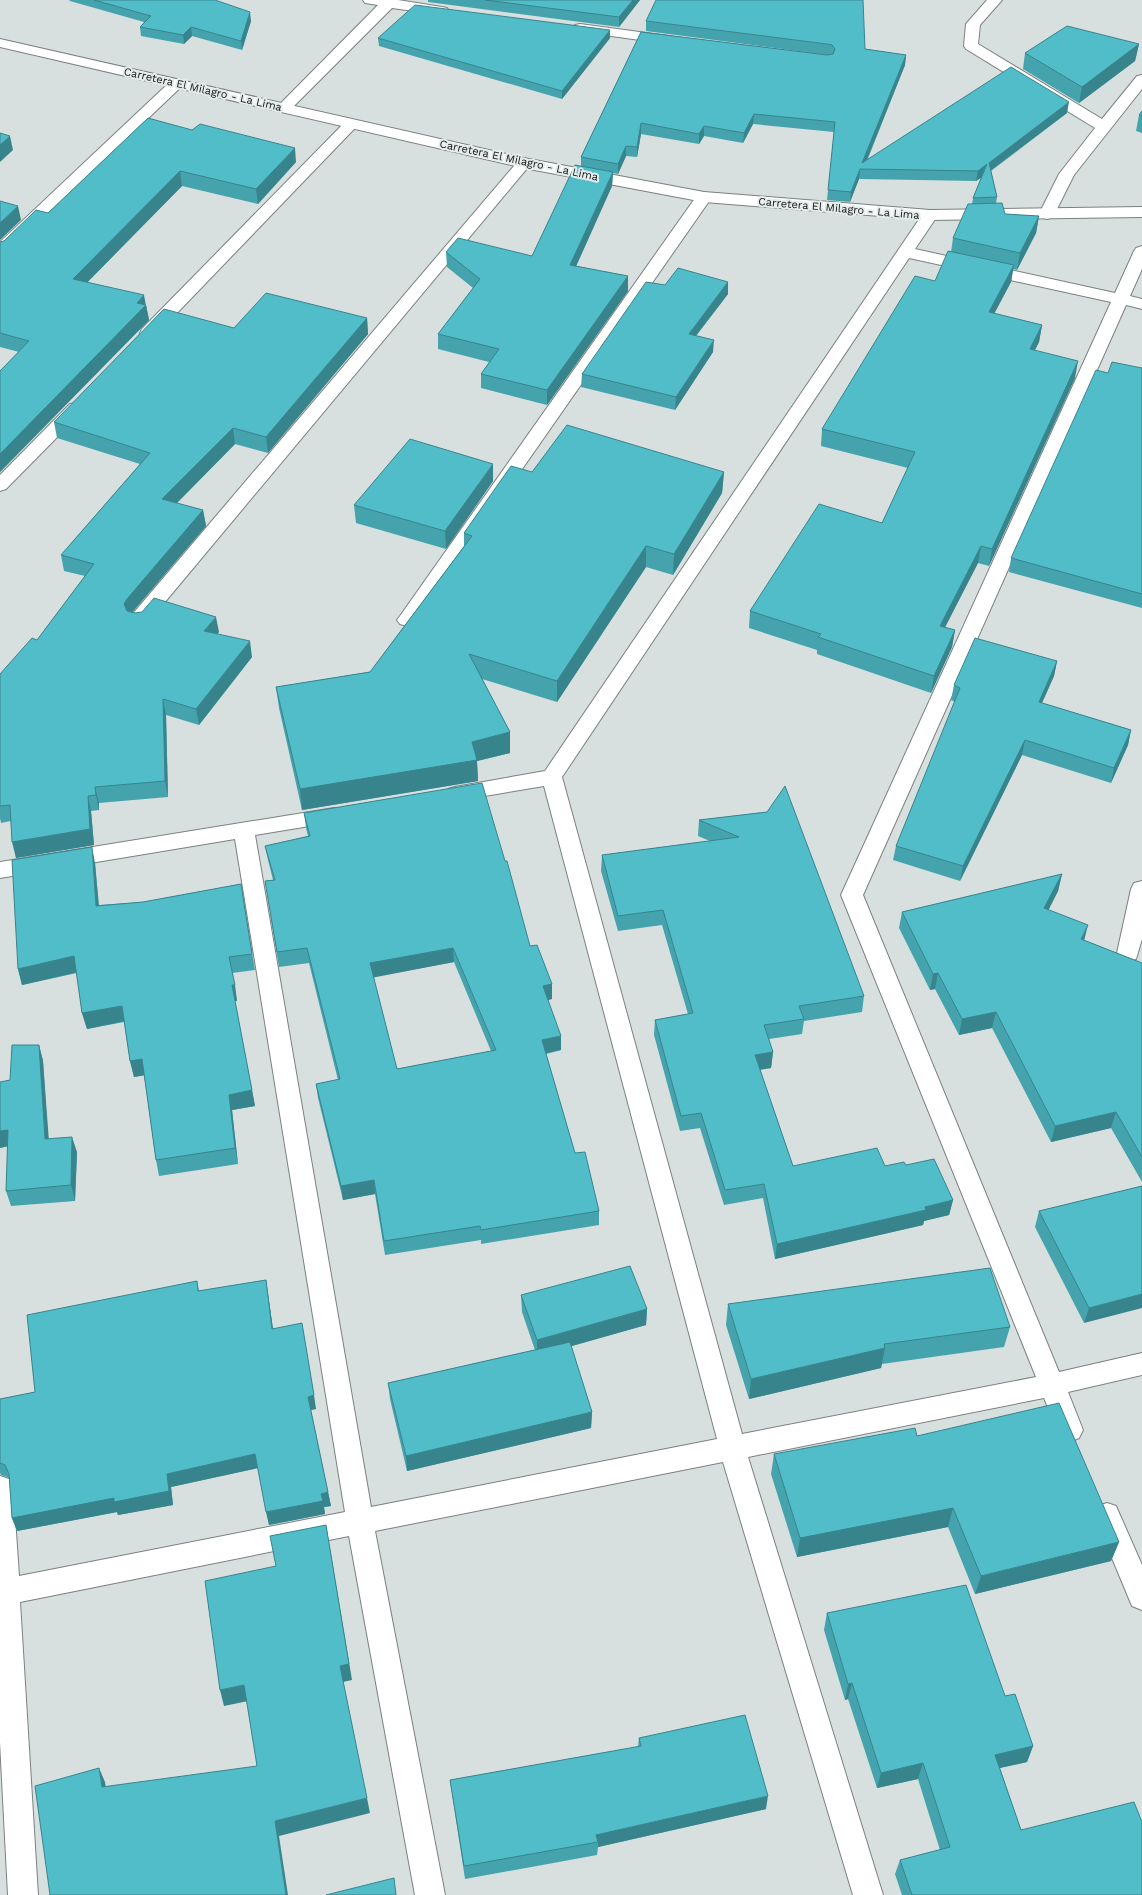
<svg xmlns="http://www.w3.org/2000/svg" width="1142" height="1895" font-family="'Work Sans',sans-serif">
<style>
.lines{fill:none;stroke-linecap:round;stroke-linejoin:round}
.minor-casing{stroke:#7a8180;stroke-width:2}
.major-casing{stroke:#7a8180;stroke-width:2}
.minor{fill:#fff;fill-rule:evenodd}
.major{fill:#fff;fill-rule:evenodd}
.wall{fill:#45a3ad;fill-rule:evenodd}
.shaded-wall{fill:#38848d}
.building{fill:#50bdc9;stroke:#38848d;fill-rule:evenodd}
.labels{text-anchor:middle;stroke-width:4;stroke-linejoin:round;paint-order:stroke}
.far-street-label{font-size:11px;fill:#111413;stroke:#e5edec}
</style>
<rect width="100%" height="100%" fill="#d8e0df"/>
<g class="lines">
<g class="minor-casing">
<g id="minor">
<path d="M363,0H398L442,7L447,8L449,11L447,14L442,15L392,8L289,111H279L277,108L279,105L378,5L365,3Z"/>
<path d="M987,0H1002L980,25L978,44L1102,119L1137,76L1142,75V89L1074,175L1053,217L1047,219L1041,217L1039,214L1059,174L1095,128L966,49L964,46L966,24Z"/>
<path d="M580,24L669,36L674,37L676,40L674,43L669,44L575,31L573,28L575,25Z"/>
<path d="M177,79L182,80L184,83L182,86L6,254L0,256V242L172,80Z"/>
<path d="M351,119L356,121L359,124L356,127L154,337L148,338L142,337L140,333L142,329L346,121Z"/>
<path d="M524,158L529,160L532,163L529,166L145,626L138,627L131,626L128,621L131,616L519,160Z"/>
<path d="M704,192L710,194L712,197L414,624L407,626L400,624L397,620L400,616L698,194Z"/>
<path d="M930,210L936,212L938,215L915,249L1115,293L1134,251L1136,248L1142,246V269L1130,296L1142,299V309L1126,305L863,895L1059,1372L1142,1353V1375L1068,1392L1083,1430L1079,1438L1070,1442L1061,1438L1044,1398L748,1457L883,1895H853L723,1462L375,1531L445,1895H415L349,1536L20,1602L38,1895H8L0,1742V1476L9,1479L13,1488L19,1576L345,1512L235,839L0,878V862L334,808L341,810L344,815L341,820L334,822L255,835L371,1507L717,1439L544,786L455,801L448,799L445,794L448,789L455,787L545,771L922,215L924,212ZM909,258L1111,302L841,895L1036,1377L742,1434L562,777Z"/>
<path d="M76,403L82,404L85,408L82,412L6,489L0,491V475L70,404Z"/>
<path d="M1142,881V939L1136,959L1128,961L1120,959L1117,953L1131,889L1134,883Z"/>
<path d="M1107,1503L1116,1506L1142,1565V1610L1132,1606L1094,1515L1098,1506Z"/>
</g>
</g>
<g class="major-casing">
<path id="major" d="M0,39L524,158L704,192L930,210L1142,207V217L930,220L704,202L524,168L0,47Z"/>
</g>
<use href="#minor" class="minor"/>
<use href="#major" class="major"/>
</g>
<g class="wall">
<path d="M69,0H215L251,21L242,50L192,36L184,44L141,36L140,27L144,22L70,1Z"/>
<path d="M428,0H640L619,27L428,2Z"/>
<path d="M646,21L865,49L906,55L905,65L867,161L1067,113L991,171L997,197L996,203L1005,214L1039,216L1036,233L1017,270L1013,269L1011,282L994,314L1042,325L1039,342L1035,350L1075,378L989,566L978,563L945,627L955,630L952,647L931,693L817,654V650L749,628L750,611L882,523L908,468L821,446L822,429L935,281L951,252L953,238L972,204L973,198L981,178L976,181L859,179L850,202L827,200L834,132L753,124L743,143L704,136L699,144L641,134L637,157L626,156L618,174L613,173L612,186L576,266L628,276V291L547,405L481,388V374L489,362L438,349V334L473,288L447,267L446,252L532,256L581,166V157L641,32L827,55H828L646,31Z"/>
<path d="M378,38H610L562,99L379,46Z"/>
<path d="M1139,44L1135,61L1079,103L1023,69L1025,53Z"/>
<path d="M1142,111V133L1136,131L1139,115Z"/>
<path d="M148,118L296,162L258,204L182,186L87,282L146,305L149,320L0,472V371L19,352L0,347V242L4,241L48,213Z"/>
<path d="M728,282V294L696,336L713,352L675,410L581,387L582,374L665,285Z"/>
<path d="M367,318L368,334L268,453L235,444L177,503L203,510L206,526L132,612L219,632L217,634L252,657L199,725L166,715L168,797L99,803V810L91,811L94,845L16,858L11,821L1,823L0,818V674L37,640L85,576L64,571L61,555L140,464L57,438L54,422L234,328Z"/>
<path d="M1142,368V608L1009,572L1011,558L1108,373Z"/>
<path d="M532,472H724L722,493L673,575L646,567L557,702L482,679L510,732V753L477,761L478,781L302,810L279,708L276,687L370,672L464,546V533Z"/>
<path d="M493,481L446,549L356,523L354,505Z"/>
<path d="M1057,661L1054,676L1042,703L1131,730L1128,745L1111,783L1022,755L960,881L893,860L896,846L955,702L951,700L954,685Z"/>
<path d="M767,812L864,996L862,1012L804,1021L802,1034L769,1039L773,1052L771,1068L760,1069L793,1166H885L906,1165L953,1200L949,1215L924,1221L923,1225L775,1259L763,1198L724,1205L700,1128L680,1131L654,1035L655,1020L688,1014L662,925L618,931L601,871L602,855L710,841L698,836L699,820Z"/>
<path d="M304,813L530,946L552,984V999L548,1000L561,1050L546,1054L575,1153L599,1211V1225L481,1244V1240L385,1255L375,1194L343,1200L318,1098L316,1084L338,1080L309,963L279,967L265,881L273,880L268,860L265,846L308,836L306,828ZM454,962L491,1051L397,1069L373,977Z"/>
<path d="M95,863L99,905L143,902L241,884L255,970L232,973L237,1001H235L255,1106L232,1110L238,1164L159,1176L156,1160L144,1075L134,1077L130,1061L124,1022L87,1029L82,1013L77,973L22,985L18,969Z"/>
<path d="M1062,874L1058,891L1048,910L1084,940L1142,963V1182L1111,1128L1051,1142L992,1028L959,1035L935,989L930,990L899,928L902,912Z"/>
<path d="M39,1045L43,1061L48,1139L77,1152L75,1201L11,1206L6,1191L8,1146L0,1148L10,1080Z"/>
<path d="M1142,1186L1084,1323L1035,1227L1039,1211Z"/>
<path d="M266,1280L273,1329L316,1409L311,1410L331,1506L324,1507L325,1514L269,1525L258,1468L171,1487L173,1505L118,1515L117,1512L17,1531L12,1518L10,1478L1,1475L0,1473V1399L35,1392L197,1281L199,1291Z"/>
<path d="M521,1295L647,1309L646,1325L571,1346L592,1412L591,1428L407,1471L390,1399L388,1383L535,1350L522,1312Z"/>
<path d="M728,1304L1010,1327L1004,1347L882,1364L881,1368L749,1399L726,1325Z"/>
<path d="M917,1436L1119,1542L1111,1561L975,1594L948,1527L797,1557L771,1474L774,1454Z"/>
<path d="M827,1613L1005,1696L1033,1746L1027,1762L1000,1768L1021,1830L1142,1895H902L895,1874L900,1860L940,1850L918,1779L877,1788L848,1699L845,1700L824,1630Z"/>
<path d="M639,1738L766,1809L598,1847L597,1855L465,1879L452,1793L450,1780L638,1747Z"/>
</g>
<g class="shaded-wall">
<path d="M633,0H640L619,27V17Z"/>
<path d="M250,12L251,21L242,50L241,41Z"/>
<path d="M191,27L192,36L184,44L183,35Z"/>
<path d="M610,30V38L562,99V91Z"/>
<path d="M1139,44L1135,61L1079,103L1082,87Z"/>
<path d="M906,55L905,65L863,169L862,163Z"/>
<path d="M1069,102L1067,113L987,173L989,163Z"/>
<path d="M754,114L753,124L743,143L744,133Z"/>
<path d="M641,123V134L637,157V147Z"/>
<path d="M704,126V136L699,144V134Z"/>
<path d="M10,136L13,150L0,162V145Z"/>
<path d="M626,146V156L618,174V164Z"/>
<path d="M295,148L296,162L258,204L256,189Z"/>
<path d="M987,164L985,175L976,181L978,171Z"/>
<path d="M860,169L859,179L850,202L851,192Z"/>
<path d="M180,171L182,186L76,294L73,279Z"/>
<path d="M613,172L612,186L570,280V265Z"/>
<path d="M18,206L21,220L0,240V223Z"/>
<path d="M1039,216L1036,233L1017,270L1020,253Z"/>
<path d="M1014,265L1011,282L986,329L989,312Z"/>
<path d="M628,276V291L547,405V390Z"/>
<path d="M728,282V294L688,346L689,334Z"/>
<path d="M144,295L146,306V305L149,320L0,472V454Z"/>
<path d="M367,318L368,334L268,453L266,437Z"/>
<path d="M1042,325L1039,342L1027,365L1030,349Z"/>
<path d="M714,340L713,352L675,410L676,397Z"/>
<path d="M1078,361L1075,378L989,566L992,549Z"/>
<path d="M233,428L235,444L165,515L162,499Z"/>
<path d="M493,464V481L446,549L445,531Z"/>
<path d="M724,472L722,493L673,575L674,554Z"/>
<path d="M203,510L206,526L130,615L127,620L124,604L127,599Z"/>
<path d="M646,546V567L557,702V681Z"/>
<path d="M981,546L978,563L937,643L940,626Z"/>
<path d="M216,617L219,632L207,647L204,631Z"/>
<path d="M955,630L952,647L931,693L934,676Z"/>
<path d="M250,641L252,657L199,725L196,709Z"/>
<path d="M1057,661L1054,676L1036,716L1039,702Z"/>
<path d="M163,699L166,715L168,797L165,781Z"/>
<path d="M1131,730L1128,745L1111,783L1114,768Z"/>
<path d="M510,732V753L477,761L478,781L302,810L300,789L472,742Z"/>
<path d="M1025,740L1022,755L960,881L963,866Z"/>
<path d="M95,787L99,803V810L96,795Z"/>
<path d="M88,796L91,811L94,845L16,858L12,842Z"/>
<path d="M92,847L95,863L100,922L96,906Z"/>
<path d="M1062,874L1058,891L1041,925L1044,908Z"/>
<path d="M1088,925L1084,941L1081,939Z"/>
<path d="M453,948L454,962L371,978L370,963Z"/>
<path d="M74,956L78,972L22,985L18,969Z"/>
<path d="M938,973L935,989L930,990L933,974Z"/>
<path d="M552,984V999L543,1001V986Z"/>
<path d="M232,985H235L237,1001H235Z"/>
<path d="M122,1006L125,1021L87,1029L82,1013Z"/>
<path d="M996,1012L992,1028L959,1035L962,1019Z"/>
<path d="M561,1036V1050L542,1054V1040Z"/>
<path d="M39,1045L43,1061L50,1155L45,1139Z"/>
<path d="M773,1052L771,1068L753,1071L755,1055Z"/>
<path d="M142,1059L146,1075L134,1077L130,1061Z"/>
<path d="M252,1090L255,1106L232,1110L238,1164L235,1148L229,1095Z"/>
<path d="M1116,1112L1111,1128L1051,1142L1055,1126Z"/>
<path d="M8,1130L13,1145L0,1148V1131Z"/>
<path d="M72,1137L77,1152L75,1201L71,1185Z"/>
<path d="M374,1180L375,1194L343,1200L341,1186Z"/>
<path d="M953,1200L949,1215L924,1221L923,1225L775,1259L777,1244Z"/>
<path d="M266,1280L275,1343L272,1329Z"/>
<path d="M1142,1294V1308L1084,1323L1089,1308Z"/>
<path d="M647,1309L646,1325L537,1356V1340Z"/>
<path d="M885,1348L881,1368L749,1399L751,1379Z"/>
<path d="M314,1395L316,1409L310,1410L308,1397Z"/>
<path d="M592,1412L591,1428L407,1471L406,1456Z"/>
<path d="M255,1454L258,1468L171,1487L173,1505L118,1515L117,1512L17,1531L12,1518L167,1474Z"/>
<path d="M328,1492L331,1506L324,1507L321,1494Z"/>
<path d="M323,1501L325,1514L269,1525L266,1512Z"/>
<path d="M953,1508L948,1527L797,1557L800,1538Z"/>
<path d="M326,1525L352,1680L343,1682L340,1666Z"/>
<path d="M1119,1542L1111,1561L975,1594L981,1576Z"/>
<path d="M852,1683L848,1699L845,1700L848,1684Z"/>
<path d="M244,1685L248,1701L224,1706L220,1690Z"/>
<path d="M1033,1746L1027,1762L990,1770L995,1755Z"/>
<path d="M923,1763L918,1779L877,1788L881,1773Z"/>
<path d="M99,1768L105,1782L108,1801L102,1787Z"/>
<path d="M768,1796L766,1809L598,1847V1842L596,1835Z"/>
<path d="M367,1798L370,1813L279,1836L288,1895H286L275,1821Z"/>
</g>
<g class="building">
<path d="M94,0H215L250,12L241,41L191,27L183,35L140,27L151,16Z"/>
<path d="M485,0H633L619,17Z"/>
<path d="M656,0H863L865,49L906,55L862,163L1011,67L1069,102L989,163L997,197L973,198L987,164L978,171L860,169L851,192L828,190L835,122L754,114L744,133L704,126L699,134L641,123L637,147L626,146L618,164L581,157L641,32L827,55L833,54L835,49L832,45L827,44L646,21Z"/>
<path d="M415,5L610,30L562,91L378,38Z"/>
<path d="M1067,26L1139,44L1082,87L1025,53Z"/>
<path d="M1142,111V116L1139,115Z"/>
<path d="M148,118L192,130L200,124L295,148L256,189L180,171L73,279L144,295L137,303L146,305L0,454V371L29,341L0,333V242L4,241L36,210L48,213Z"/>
<path d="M0,133L10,136L0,145Z"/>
<path d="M575,165L613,172L570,265L628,276L547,390L481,374L499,349L438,334L480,279L446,252L458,238L532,256Z"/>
<path d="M0,201L18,206L0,223Z"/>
<path d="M1002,203L1005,214L1039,216L1020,253L953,238L968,204Z"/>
<path d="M948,251L1014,265L989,312L1042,325L1030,349L1078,361L992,549L981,546L940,626L955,630L934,676L818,637L821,634L750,611L819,504L882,523L915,452L822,429L915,276L935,281Z"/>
<path d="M678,268L728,282L689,334L714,340L676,397L582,374L646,282L665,285Z"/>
<path d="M266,293L367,318L266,437L233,428L162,499L203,510L127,599L124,604L127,611L135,613L142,612L154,598L216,617L204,631L250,641L196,709L163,699L165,781L95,787L96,795L88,796L90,829L12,842L10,805L0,806V674L32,638L37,640L94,564L61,555L150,453L54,422L164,309L234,328Z"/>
<path d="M1112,362L1142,368V594L1011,558L1096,370L1108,373Z"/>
<path d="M567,425L724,472L674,554L646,546L557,681L469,654L510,732L472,742L477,760L300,789L276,687L370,672L472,536L464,533L511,466L532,472Z"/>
<path d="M410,439L493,464L445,531L354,505Z"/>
<path d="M975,638L1057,661L1039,702L1131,730L1114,768L1025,740L963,866L896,846L960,688L954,685Z"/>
<path d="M482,783L505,861H507L530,946L537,945L552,984L543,986L561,1036L542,1040L575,1153L585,1152L599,1211L481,1230L480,1226L384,1241L374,1180L341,1186L316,1084L340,1079L307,948L277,952L265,881L275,880L265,846L310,836L304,813ZM453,948L496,1050L397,1069L370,963Z"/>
<path d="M785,786L864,996L799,1006L804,1019L764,1025L773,1052L755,1055L793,1166L877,1148L885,1166L904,1162L906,1165L934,1159L953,1200L925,1207L926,1210L777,1244L764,1184L725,1190L701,1113L681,1116L655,1020L693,1013L663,910L618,916L602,855L739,837L699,820L767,812Z"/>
<path d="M92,847L96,906L143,902L241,884L252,954L229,957L235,985H232L252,1090L229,1095L235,1148L156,1160L142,1059L130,1061L122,1006L82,1013L74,956L18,969L12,860Z"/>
<path d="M1062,874L1044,908L1088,925L1081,939L1142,963V1157L1116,1112L1055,1126L996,1012L962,1019L938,973L933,974L902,912Z"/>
<path d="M12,1045H39L45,1139L72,1137L71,1185L6,1191L8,1130L0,1131V1082L10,1080Z"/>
<path d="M1142,1186V1294L1089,1308L1039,1211Z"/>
<path d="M630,1266L647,1309L537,1340L521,1295Z"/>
<path d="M990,1268L1010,1327L884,1344L885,1348L751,1379L728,1304Z"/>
<path d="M266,1280L272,1329L302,1323L314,1395L308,1397L328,1492L321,1494L323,1501L266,1512L255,1454L167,1474L169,1491L114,1502V1498L12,1518L9,1474L5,1465L0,1463V1399L35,1392L27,1315L197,1281L198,1291Z"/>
<path d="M570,1342L592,1412L406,1456L388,1383Z"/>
<path d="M1059,1403L1119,1542L981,1576L953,1508L800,1538L774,1454L915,1428L917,1436Z"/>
<path d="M326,1525L349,1664L340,1666L367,1798L275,1821L286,1895H50L35,1786L99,1768L102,1787L257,1766L244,1685L220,1690L205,1581L276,1566L270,1536Z"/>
<path d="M966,1585L1005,1696L1015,1694L1033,1746L995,1755L1021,1830L1134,1802L1142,1822V1895H912L900,1860L950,1847L923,1763L881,1773L852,1683L848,1684L827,1613Z"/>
<path d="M745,1715L768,1796L596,1835L598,1842L464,1866L450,1780L641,1746L639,1738Z"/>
<path d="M394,1878L396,1895H326Z"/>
</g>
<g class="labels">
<g class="far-street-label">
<text transform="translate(203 89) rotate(13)" y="4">Carretera El Milagro - La Lima</text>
<text transform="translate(519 160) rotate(12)" y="4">Carretera El Milagro - La Lima</text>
<text transform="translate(839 208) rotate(5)" y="4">Carretera El Milagro - La Lima</text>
</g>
</g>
</svg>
